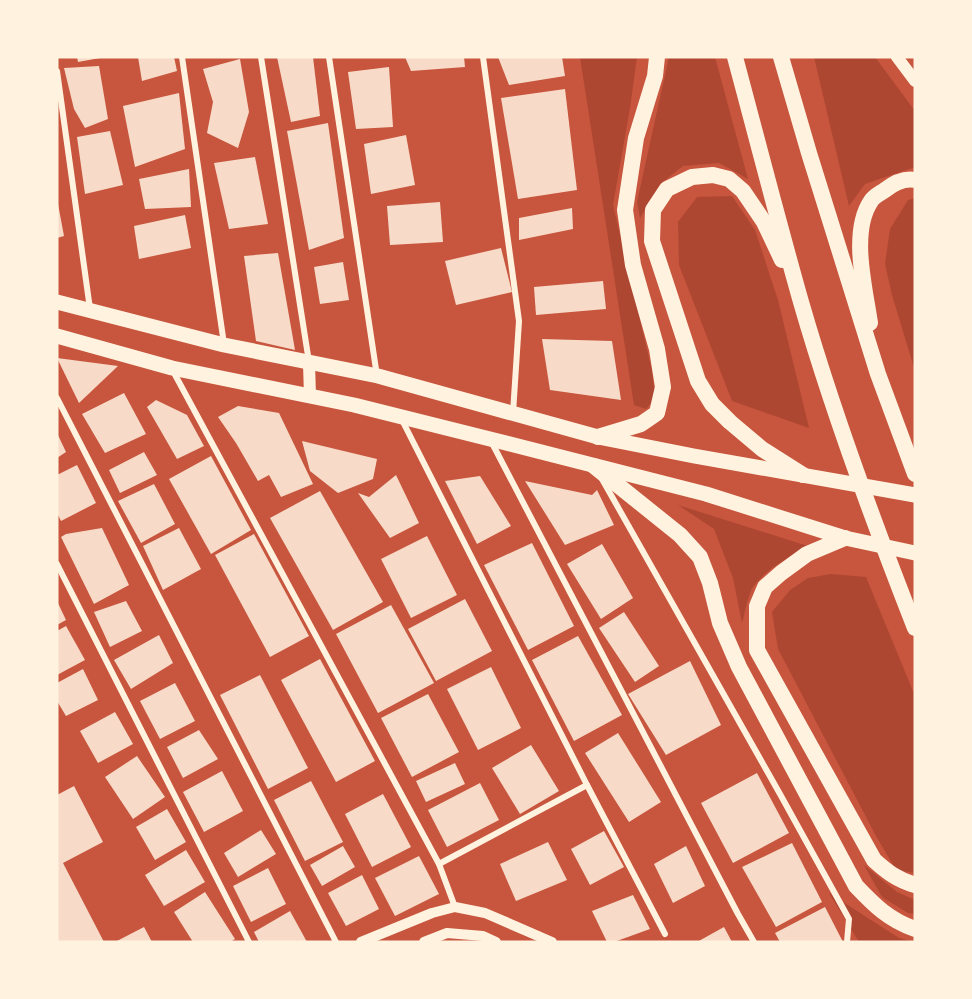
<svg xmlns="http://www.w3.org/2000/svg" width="972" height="999" font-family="'Space Grotesk',sans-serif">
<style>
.green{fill:#ae4732}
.building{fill:#f7dbc8}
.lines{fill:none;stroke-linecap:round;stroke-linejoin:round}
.minor{stroke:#fff3e0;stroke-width:6}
.tertiary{stroke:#fff3e0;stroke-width:10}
.secondary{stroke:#fff3e0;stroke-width:12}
.primary{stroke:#fff3e0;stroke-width:15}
.trunk{stroke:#fff3e0;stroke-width:16}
</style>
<rect width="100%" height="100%" fill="#c8553d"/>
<g class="green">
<path d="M580,57H637L630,108L613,205L652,371L655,398L646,409L634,405Z"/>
<path d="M669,57H715L748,179L719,163L683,166L660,184L640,218L637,202Z"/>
<path d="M814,57H875L915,111V167L865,184L849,206Z"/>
<path d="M732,196L755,230L778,300L809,428L732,401L679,265L678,222L697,197Z"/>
<path d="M915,198V371L892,295L885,264L890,229L908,200Z"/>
<path d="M678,505L811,547C790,556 768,567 753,587C748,595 745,613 742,623L733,578L714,529Z"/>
<path d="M831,574L866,577L915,696V873L896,870L876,836L778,649L772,612L790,590L808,578Z"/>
<path d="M864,865L897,892L915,900V914L908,913L882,897Z"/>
<path d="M829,893L899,938L915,942H859Z"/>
</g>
<g class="building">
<path d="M77,57H100V58L78,62Z"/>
<path d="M138,57H174L177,71L142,81Z"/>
<path d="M277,57H313L320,116L291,122Z"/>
<path d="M405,57H464L465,67L411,71Z"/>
<path d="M498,57H562L565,76L509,85Z"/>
<path d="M240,59L249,112L238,148L207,133L213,102L203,69Z"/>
<path d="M99,66L108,119L85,128L74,109L64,68Z"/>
<path d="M389,67L393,127L356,129L348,72Z"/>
<path d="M565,89L577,190L518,199L501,98Z"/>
<path d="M179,93L185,149L135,167L123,106Z"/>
<path d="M328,123L344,238L309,250L287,131Z"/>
<path d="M110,131L123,185L85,194L77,137Z"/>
<path d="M406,135L415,185L371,194L364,144Z"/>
<path d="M255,157L268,224L229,229L214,163Z"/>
<path d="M189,169L191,207L145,209L139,179Z"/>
<path d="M440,202L443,242L390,245L387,206Z"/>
<path d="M57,204H58L64,236L57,238Z"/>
<path d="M572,208L573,229L519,240V218Z"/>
<path d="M185,215L191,248L139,259L134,226Z"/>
<path d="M501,248L512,292L456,305L445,261Z"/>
<path d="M278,253L295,350L256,341L244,256Z"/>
<path d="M343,262L349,300L320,304L314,267Z"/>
<path d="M603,281L606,309L536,315L534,287Z"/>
<path d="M542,339L612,341L621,400L550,390Z"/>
<path d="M57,358L118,366L79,403Z"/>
<path d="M124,393L146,434L105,453L82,414Z"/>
<path d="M156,400L187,415L204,446L177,459L147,407Z"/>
<path d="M238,406L279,413L313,484L281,497L269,475L258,481L236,443L218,417Z"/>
<path d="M57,433L66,452L57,458Z"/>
<path d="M302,441L377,459L373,479L338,493L310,471Z"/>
<path d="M144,452L157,475L120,493L109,470Z"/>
<path d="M211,456L251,530L211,554L169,479Z"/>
<path d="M77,465L96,503L61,521L57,513V475Z"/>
<path d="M396,475L419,523L390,538L358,493L369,497Z"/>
<path d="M480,476L511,526L477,544L445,481Z"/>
<path d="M525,481L592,495L597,490L614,525L565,545Z"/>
<path d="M154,484L175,524L141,543L118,501Z"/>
<path d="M320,491L383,602L333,630L270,518Z"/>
<path d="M102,528L129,585L94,604L61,537L66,534Z"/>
<path d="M179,528L201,569L163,590L143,546Z"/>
<path d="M254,534L309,636L270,657L215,555Z"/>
<path d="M427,536L457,595L411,618L381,559Z"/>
<path d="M532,543L574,626L528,650L484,565Z"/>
<path d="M602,544L633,598L601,619L567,564Z"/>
<path d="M465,599L492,651L436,681L408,629Z"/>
<path d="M57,601L66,620L57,625Z"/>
<path d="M126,601L142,631L110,647L94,612Z"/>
<path d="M391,605L434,683L378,713L336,634Z"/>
<path d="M624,612L659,666L635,682L599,628Z"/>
<path d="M66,626L85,660L57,675V631Z"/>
<path d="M159,635L173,663L131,689L114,660Z"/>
<path d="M578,636L622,715L574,741L532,660Z"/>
<path d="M320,659L375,761L336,782L281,680Z"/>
<path d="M690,661L721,725L666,755L628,694Z"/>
<path d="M491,667L521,728L478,750L447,689Z"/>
<path d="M83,669L98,700L66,716L57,701V683Z"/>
<path d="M260,675L308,768L268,789L220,695Z"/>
<path d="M175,683L195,721L160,739L140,701Z"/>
<path d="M428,694L459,752L412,777L381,718Z"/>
<path d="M115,712L133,744L98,763L80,731Z"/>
<path d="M199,730L218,759L183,778L167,747Z"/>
<path d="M618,733L661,802L629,822L585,753Z"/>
<path d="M531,745L559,791L520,814L492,768Z"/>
<path d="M137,756L165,797L133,819L105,777Z"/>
<path d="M455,763L465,784L426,802L416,781Z"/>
<path d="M222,771L243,811L204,832L183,792Z"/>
<path d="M757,773L789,833L733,863L701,803Z"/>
<path d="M311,781L343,842L305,861L274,800Z"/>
<path d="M480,783L499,820L447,847L428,810Z"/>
<path d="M74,786L103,842L63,863L104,942H57V795Z"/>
<path d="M383,794L411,847L372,867L345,814Z"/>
<path d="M167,809L186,842L155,860L136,827Z"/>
<path d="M261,830L276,854L238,877L224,853Z"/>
<path d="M604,831L624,867L590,885L571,849Z"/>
<path d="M548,842L567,880L516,901L500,864Z"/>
<path d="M792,843L822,902L776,927L742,867Z"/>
<path d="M343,846L355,867L322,886L310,865Z"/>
<path d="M686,846L705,886L673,903L654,864Z"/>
<path d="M186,850L205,882L164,906L145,875Z"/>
<path d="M419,856L439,894L395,916L375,878Z"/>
<path d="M268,868L286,904L251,922L233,886Z"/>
<path d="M362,875L379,909L346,926L328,893Z"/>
<path d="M205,892L235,939L230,942H193L174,912Z"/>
<path d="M633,895L650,929L614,942H607L592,911Z"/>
<path d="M825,907L843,942H780L775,933Z"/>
<path d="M290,911L307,942H259L254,932Z"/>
<path d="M144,927L152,942H115Z"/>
<path d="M724,927L732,942H697Z"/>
</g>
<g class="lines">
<g class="minor">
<path d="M182,57L224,344"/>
<path d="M261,57L309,362"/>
<path d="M329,57L377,376"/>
<path d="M483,57L519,321L513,413"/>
<path d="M57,71L90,309"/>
<path d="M173,371L439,864L455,907"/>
<path d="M57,398L336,942"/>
<path d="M401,418L587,785L439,864"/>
<path d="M492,443L738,914L754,942"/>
<path d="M602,479L780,794L849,919L847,942"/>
<path d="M57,564L249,942"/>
<path d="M587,785L665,934"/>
</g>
<g class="tertiary">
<path d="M361,942L432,913L455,907L485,913L552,942"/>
<path d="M424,942L447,933L483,936L496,942"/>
</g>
<g class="secondary">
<path d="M897,57L915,81"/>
<path d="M309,363L310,396"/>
</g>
<g class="primary">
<path d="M57,302L224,345L378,376L598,437L694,456L915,495"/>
<path d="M57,336L172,368L354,405L490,439L706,494L845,538L915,553"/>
</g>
<g class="trunk">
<path d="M735,57C757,139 778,221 801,302C833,413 873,521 915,628"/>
<path d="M781,57L809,153L878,374L915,474"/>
<path d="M782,260L764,222L743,191L729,179L713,175L692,177L667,189L653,210L652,241L698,381L712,404L730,422L762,449L803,475"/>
<path d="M870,323C865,288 850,232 871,201C874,196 881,193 885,190C894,183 904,178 915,180"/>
<path d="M598,437L641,424L657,413L663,387L657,349L633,265L625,210L636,138L655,76L657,57"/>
<path d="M594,466L680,535L700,557L710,583L720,623L739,667L856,886C874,905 889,920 915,929"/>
<path d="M845,538L807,554L781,573L765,587L757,606V650L874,860C887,872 898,880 915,885"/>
</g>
</g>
<rect width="972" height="999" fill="none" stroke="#fff3e0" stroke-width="117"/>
</svg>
